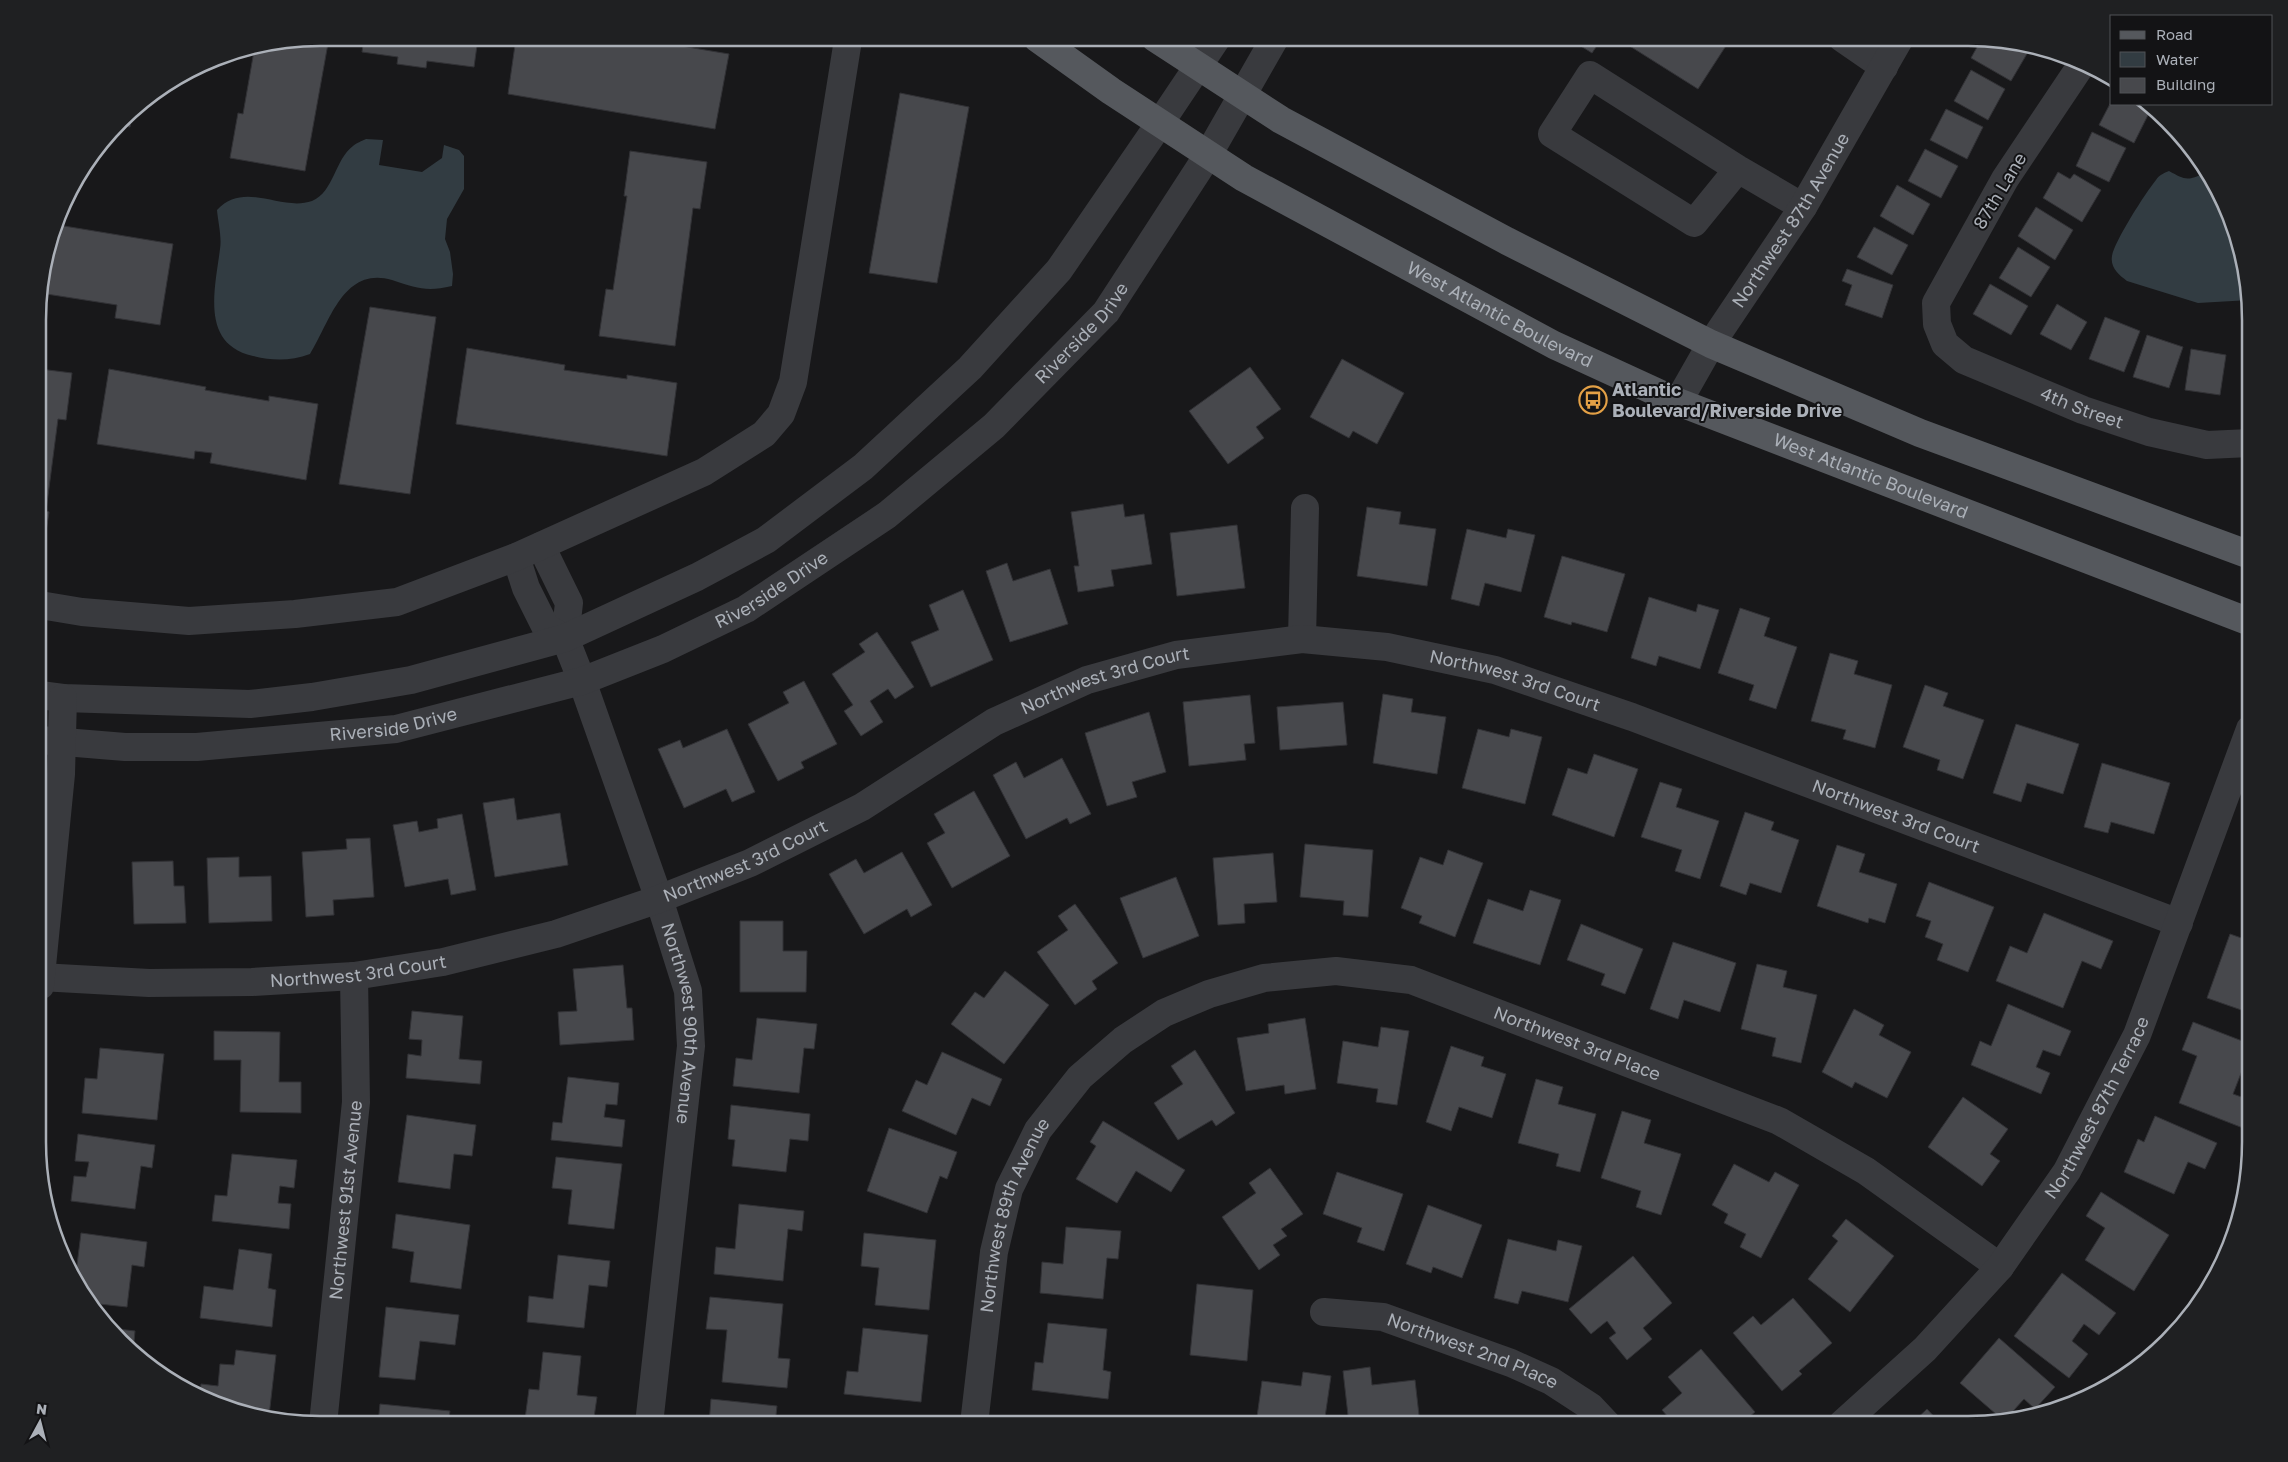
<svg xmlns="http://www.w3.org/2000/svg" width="2288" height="1462" font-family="'Golos Text',sans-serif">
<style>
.water{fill:#323c42}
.building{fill:#47484c;stroke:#323236}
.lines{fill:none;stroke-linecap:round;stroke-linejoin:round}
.minor{stroke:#393a3e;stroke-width:28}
.major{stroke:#55585d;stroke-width:28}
.labels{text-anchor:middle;stroke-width:4;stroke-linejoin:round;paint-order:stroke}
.street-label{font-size:18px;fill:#abb0b8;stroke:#131315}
.poi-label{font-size:18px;font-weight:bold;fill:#abb0b8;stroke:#131315;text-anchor:start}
.rim{fill:none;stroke:#abb0b8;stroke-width:2.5}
</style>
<rect width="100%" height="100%" fill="#18181a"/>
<g class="water">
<path d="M366,139L383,140L379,165L422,172L442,158L444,145L459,150L464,156V189L447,219L445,239L450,252L453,274L452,286C426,292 417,288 392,280C343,266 330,322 310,354C291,361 273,361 253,356C200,344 215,289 220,249C222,237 218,222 217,210C245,180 281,212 312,201C334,192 335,159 353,146C356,143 362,141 366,139Z"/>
<path d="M2169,171C2184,179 2187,182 2204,173L2213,179L2241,247L2250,300L2198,303L2127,281C2119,275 2110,268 2112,256C2114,242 2146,192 2156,180C2159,175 2164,173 2169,171Z"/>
</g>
<g class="building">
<path d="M320,38H329L305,171L230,158L238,113L243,114L254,51Z"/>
<path d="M364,38H478L474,67L427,61L426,68L397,64L398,57L362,52Z"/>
<path d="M516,38H634L729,54L715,129L508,94Z"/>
<path d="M1568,38H1602L1592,53Z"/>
<path d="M1617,38H1731L1698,89Z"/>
<path d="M1981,40L2018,46L2028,52L2011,81L1971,58Z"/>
<path d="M1971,70L2005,89L1988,120L1954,101Z"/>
<path d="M900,93L969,107L937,283L869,273Z"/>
<path d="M2112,100V104H2135L2150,111L2134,143L2099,125Z"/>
<path d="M1946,109L1983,127L1967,159L1930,140Z"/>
<path d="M132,110L130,127L120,125Z"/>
<path d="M2092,132L2126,148L2109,182L2076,166Z"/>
<path d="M1925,149L1958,166L1941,198L1908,181Z"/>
<path d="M630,151L707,162L700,209L693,208L675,346L599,336L606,289L613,290L627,196H624Z"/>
<path d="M2058,172L2070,179L2074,174L2101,190L2082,222L2043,198Z"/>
<path d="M1897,185L1930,204L1913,235L1880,216Z"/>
<path d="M2036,207L2073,230L2055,260L2018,236Z"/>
<path d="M58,225L173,244L160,325L115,318L117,305L40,293V284Z"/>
<path d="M1874,227L1908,245L1892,275L1857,257Z"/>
<path d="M2018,247L2050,267L2031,297L1999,278Z"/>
<path d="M1847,269L1893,285L1882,318L1845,305L1852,285L1842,281Z"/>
<path d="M1990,284L2028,306L2011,335L1973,314Z"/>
<path d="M2057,304L2087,322L2071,350L2040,334Z"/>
<path d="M370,307L436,317L410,494L339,484Z"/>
<path d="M2105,317L2140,331L2124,372L2089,359Z"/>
<path d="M2147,335L2183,347L2169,388L2133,377Z"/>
<path d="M467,348L565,365L564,370L627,379V375L677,383L667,456L456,424Z"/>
<path d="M2242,348H2250V389L2242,390Z"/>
<path d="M2191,349L2226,355L2220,395L2185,390Z"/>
<path d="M1342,359L1404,393L1377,444L1353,431L1349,438L1310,417Z"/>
<path d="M1250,367L1281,409L1256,427L1264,438L1228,464L1189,411Z"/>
<path d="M40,369L72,373L66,420L58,419L46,511L49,512L42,558H40Z"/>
<path d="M109,369L206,387L205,390L269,401V396L318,404L306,480L210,463L212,453L195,451L194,459L97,444Z"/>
<path d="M1123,504L1125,517L1144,514L1152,564L1111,570L1114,586L1078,592L1074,566H1079L1071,512Z"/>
<path d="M1367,507L1401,512L1399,524L1436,529L1427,586L1357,576Z"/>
<path d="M1237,525L1245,588L1177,596L1170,533Z"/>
<path d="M1467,529L1506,538L1508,529L1535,535L1521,592L1485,583L1479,606L1451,599Z"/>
<path d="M1562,556L1625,574L1607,632L1572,622L1571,625L1544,617Z"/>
<path d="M1007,563L1013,581L1050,569L1068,624L1010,642L986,571Z"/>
<path d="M963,590L993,660L931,687L911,642L939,630L929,605Z"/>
<path d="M1649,597L1696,612L1698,604L1719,610L1700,669L1659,656L1656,666L1631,658Z"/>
<path d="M1740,608L1770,618L1764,636L1797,647L1776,709L1749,700L1754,685L1718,673Z"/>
<path d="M877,632L914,687L895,699L888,689L870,701L883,722L861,736L844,711L853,705L832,674L865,652L859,644Z"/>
<path d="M1830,653L1858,661L1854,674L1892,685L1875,748L1843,739L1846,730L1811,721Z"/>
<path d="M804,681L837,744L801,762L804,768L778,781L748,724L789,703L783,692Z"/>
<path d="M1925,685L1948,693L1943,706L1984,720L1963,779L1937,770L1940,760L1903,747Z"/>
<path d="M1383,694L1413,699L1411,712L1446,717L1437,774L1373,763Z"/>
<path d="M1250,695L1255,743L1244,744L1246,760L1189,766L1183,702Z"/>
<path d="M1343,702L1347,745L1280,750L1277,707Z"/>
<path d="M1149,712L1166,772L1132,782L1137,797L1107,806L1085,733Z"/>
<path d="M2016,724L2079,744L2063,794L2027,783L2021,802L1993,793Z"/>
<path d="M727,729L755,792L732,802L726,789L684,808L658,749L680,740L683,748Z"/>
<path d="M1478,729L1509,737L1511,729L1542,737L1525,804L1462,788Z"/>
<path d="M1594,754L1638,769L1614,837L1552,815L1568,768L1587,774Z"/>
<path d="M1062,758L1091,814L1070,824L1067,818L1026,839L993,775L1016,762L1024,778Z"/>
<path d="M2102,763L2170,783L2154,834L2111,822L2108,833L2084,827Z"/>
<path d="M1660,782L1682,789L1676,807L1719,821L1700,879L1675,871L1682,850L1641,837Z"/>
<path d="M974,791L1010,856L952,888L927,843L945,833L934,814Z"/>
<path d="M514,798L517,820L560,813L568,865L495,877L483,803Z"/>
<path d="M1745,812L1774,822L1771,830L1799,840L1781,893L1750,883L1746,895L1720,886Z"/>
<path d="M462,814L476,890L451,895L448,879L405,887L393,825L417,821L419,832L438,828L437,819Z"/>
<path d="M370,838L374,897L333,900L334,915L306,917L302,852L347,849L346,839Z"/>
<path d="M1305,844L1373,850L1368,917L1343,915L1344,901L1300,897Z"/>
<path d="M1837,845L1865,854L1859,872L1897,884L1885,923L1869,918L1868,923L1817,906Z"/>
<path d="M1448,850L1483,863L1455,937L1419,923L1422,916L1401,908L1420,857L1443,865Z"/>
<path d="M902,852L932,905L911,917L907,909L864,934L829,874L856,859L864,873Z"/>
<path d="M1273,853L1277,902L1244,904L1245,923L1218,925L1213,858Z"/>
<path d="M239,857V877L271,876L272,921L209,923L207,858Z"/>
<path d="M173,861L174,886H184L186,923L134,924L132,862Z"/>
<path d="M1176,877L1199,936L1143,958L1120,898Z"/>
<path d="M1929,882L1994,907L1968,972L1937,960L1943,944L1925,937L1931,921L1916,916Z"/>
<path d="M1530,890L1561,900L1540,965L1473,943L1488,899L1523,911Z"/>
<path d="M1075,904L1118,963L1092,981L1097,989L1075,1005L1037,952L1068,930L1058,916Z"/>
<path d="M2044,913L2113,941L2101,969L2082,961L2063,1008L1996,981L2010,946L2027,953Z"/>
<path d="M740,921H783V951H807L806,992H740Z"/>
<path d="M1581,924L1643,949L1625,994L1601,985L1605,974L1567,960Z"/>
<path d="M2230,934L2250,941V1013L2207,998Z"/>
<path d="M1673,942L1736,963L1720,1012L1684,1000L1678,1019L1650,1009Z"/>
<path d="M1757,964L1787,971L1783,987L1817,995L1801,1063L1772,1056L1776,1038L1741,1029Z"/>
<path d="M623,965L627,1008H632L634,1040L560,1045L558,1012L577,1011L573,969Z"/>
<path d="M1005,971L1049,1005L1004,1064L951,1024L975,992L984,998Z"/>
<path d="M2008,1004L2071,1031L2060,1056L2043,1050L2036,1067L2050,1073L2041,1094L1971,1065L1980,1041L1991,1046Z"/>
<path d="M1854,1009L1884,1025L1879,1035L1911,1052L1887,1098L1855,1082L1852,1088L1822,1072Z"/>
<path d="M412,1011L463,1016L459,1059L482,1061L480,1084L406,1078L408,1054L421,1056L422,1040L409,1039Z"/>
<path d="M757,1018L817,1024L814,1049L804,1048L799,1093L733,1086L736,1058L752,1060Z"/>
<path d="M1305,1018L1316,1089L1285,1094L1284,1085L1246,1091L1237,1038L1269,1033L1268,1024Z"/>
<path d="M2193,1022L2250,1044V1050L2233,1094L2250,1100V1111L2243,1128L2179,1103L2197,1056L2182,1050Z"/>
<path d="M1381,1027L1409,1031L1397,1105L1376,1102L1378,1089L1337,1083L1343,1041L1378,1047Z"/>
<path d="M214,1031L280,1032L279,1082H301V1113L240,1112L241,1060H214Z"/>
<path d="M1451,1046L1484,1057L1481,1066L1506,1074L1492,1118L1459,1107L1451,1131L1426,1122Z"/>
<path d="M100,1048L164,1054L157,1120L82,1113L85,1078L97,1079Z"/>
<path d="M1195,1050L1235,1113L1216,1126L1212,1120L1178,1140L1154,1103L1183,1084L1171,1066Z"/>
<path d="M942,1052L1002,1079L990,1106L972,1098L956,1135L902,1111L916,1080L927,1085Z"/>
<path d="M568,1077L619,1083L617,1105L606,1104L604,1117L625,1120L622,1147L551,1140L553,1122L562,1123Z"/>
<path d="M1536,1079L1563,1087L1558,1104L1596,1114L1580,1172L1556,1166L1559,1154L1518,1143Z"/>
<path d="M1963,1097L2008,1129L1990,1154L2000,1161L1982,1186L1928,1147Z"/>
<path d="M731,1105L810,1114L808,1141L790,1139L786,1172L732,1166L735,1140L728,1139Z"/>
<path d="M1622,1111L1651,1120L1644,1143L1681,1154L1661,1215L1636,1207L1641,1191L1601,1178Z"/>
<path d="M407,1115L476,1125L472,1156L454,1154L450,1189L398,1182Z"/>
<path d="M2155,1116L2217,1143L2205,1169L2188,1162L2174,1194L2124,1172L2138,1139L2144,1142Z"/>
<path d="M1103,1121L1185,1170L1171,1192L1136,1171L1117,1203L1076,1179L1096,1146L1090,1142Z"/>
<path d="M889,1128L957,1152L947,1179L940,1176L927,1213L867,1191Z"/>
<path d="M78,1134L155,1145L152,1168L141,1166L135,1209L71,1201L74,1176L86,1177L89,1162L75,1161Z"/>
<path d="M232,1154L297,1160L294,1188L280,1186L278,1203L291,1204L289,1229L212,1221L215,1195L227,1196Z"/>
<path d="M556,1157L622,1164L614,1229L568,1224L572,1190L552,1188Z"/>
<path d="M1734,1164L1769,1182L1775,1172L1799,1185L1761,1258L1740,1247L1746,1234L1724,1223L1728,1214L1712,1205Z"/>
<path d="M1270,1168L1303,1214L1281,1229L1287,1236L1273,1245L1280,1255L1259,1270L1222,1217L1256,1193L1249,1183Z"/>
<path d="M1337,1172L1403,1194L1384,1251L1357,1242L1362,1228L1323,1214Z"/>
<path d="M2101,1192L2169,1235L2134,1291L2085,1260L2105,1228L2086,1216Z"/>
<path d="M739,1204L804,1211L802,1231L788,1229L783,1281L714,1274L716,1247L735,1249Z"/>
<path d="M1428,1205L1482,1225L1462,1278L1433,1267L1431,1273L1406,1264Z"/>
<path d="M396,1214L470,1225L461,1289L410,1282L414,1252L392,1248Z"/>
<path d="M1846,1219L1894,1256L1850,1312L1808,1279L1838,1241L1832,1236Z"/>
<path d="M1066,1227L1121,1231L1118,1259L1107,1258L1103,1299L1040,1293L1042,1262L1063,1264Z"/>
<path d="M81,1233L147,1242L144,1267L132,1265L127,1307L90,1303L76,1283L72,1273H76Z"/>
<path d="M864,1233L936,1240L929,1310L875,1305L879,1268L861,1266Z"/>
<path d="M1508,1239L1556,1251L1558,1240L1582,1246L1568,1302L1522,1291L1518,1304L1494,1298Z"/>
<path d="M239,1249L272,1254L268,1288L276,1290L272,1327L200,1318L204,1286L233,1290Z"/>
<path d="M558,1255L610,1261L607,1287L589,1285L584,1328L527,1322L529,1296L553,1299Z"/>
<path d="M1633,1256L1672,1303L1643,1328L1652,1339L1627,1360L1609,1338L1616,1333L1607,1321L1591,1334L1569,1309Z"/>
<path d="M2062,1273L2116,1313L2099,1335L2084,1324L2072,1341L2088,1354L2069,1378L2014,1336Z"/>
<path d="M1197,1284L1253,1290L1247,1361L1190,1355Z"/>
<path d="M710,1297L783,1304L778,1358L790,1359L787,1388L722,1382L727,1330L706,1329Z"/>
<path d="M1793,1298L1832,1343L1799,1371L1802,1374L1782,1391L1733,1333L1753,1316L1761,1325Z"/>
<path d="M386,1307L459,1315L455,1345L420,1341L415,1380L379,1377Z"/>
<path d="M1048,1323L1107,1329L1103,1370L1111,1372L1108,1399L1032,1390L1035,1362L1043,1363Z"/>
<path d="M110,1328L135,1331L133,1352L120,1342Z"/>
<path d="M863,1328L928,1335L921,1402L844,1394L847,1371L858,1372Z"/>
<path d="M1999,1338L2055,1387L2035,1409L2024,1399L2004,1421L1960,1383Z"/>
<path d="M1701,1349L1755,1412L1741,1424H1727L1722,1418L1715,1424H1674L1662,1410L1682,1393L1668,1377Z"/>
<path d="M236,1350L276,1355L269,1416L230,1410L200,1395L201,1384L218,1386L220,1364L234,1365Z"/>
<path d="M543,1352L581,1356L577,1395L597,1397L593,1424H571L525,1419L529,1389L539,1390Z"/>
<path d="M1370,1367L1372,1385L1415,1380L1420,1424H1349L1343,1371Z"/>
<path d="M1303,1372L1331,1376L1324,1424H1292L1275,1422V1424H1256L1262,1381L1301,1386Z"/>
<path d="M711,1399L777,1406L775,1424H709Z"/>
<path d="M380,1404L450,1411L448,1424H378Z"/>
<path d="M1927,1409L1941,1424H1911Z"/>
<path d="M1042,1416L1082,1420L1081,1424H1041Z"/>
</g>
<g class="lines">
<g class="minor">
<path d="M1842,38L1884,67"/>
<path id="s1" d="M2082,64L2005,179L1936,303L1937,324L1945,344L1964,360L2083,410L2149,432L2207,445L2250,443"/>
<path d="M1738,169L1694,223L1552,134L1590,75L1738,169L1803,207"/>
<path id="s2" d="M1678,402L1711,344L1803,207L1900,38"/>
<path id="s3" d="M541,546L569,603L565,638L582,681L659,899L688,991L691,1046L649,1424"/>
<path d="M516,557L526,588L546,628L565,638"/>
<path d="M40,605L82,612L189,621L295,614L397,602L516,557L704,472L764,434L781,414L793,382L848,40L843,38"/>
<path d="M1302,639L1305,508"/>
<path d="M40,695L63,698L250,704L312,697L411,680L565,638L697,577L766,540L863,467L970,368L1059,270L1160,123L1217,38"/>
<path id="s4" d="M40,740L125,747H197L396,729L582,681L663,649L746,609L887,515L994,426L1106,312L1208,155L1275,38"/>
<path id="s5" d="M40,977L149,983L252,982L354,976L443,962L556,934L659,899L750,863L862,807L994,722L1087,680L1176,655L1302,639L1387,647L1495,670L1632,717L2179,923"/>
<path d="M40,986L61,774L63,698"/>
<path id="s6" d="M1324,1312L1383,1317L1511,1363L1551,1381L1591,1407L1607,1424"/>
<path id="s7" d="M323,1424L356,1102L354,976"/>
<path id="s8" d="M974,1424L994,1252L1009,1189L1038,1130L1080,1077L1123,1040L1164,1013L1209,994L1264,978L1336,971L1411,980L1779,1121L1866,1171L2000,1267"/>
<path id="s9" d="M1842,1424L1925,1349L2000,1267L2067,1171L2137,1035L2250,729"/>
</g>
<g class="major">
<path id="s10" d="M1037,38L1111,91L1244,178L1554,345L1678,402L2250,622"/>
<path d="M1155,38L1281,120L1507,241L1711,344L1920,433L2250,555"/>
</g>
</g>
<defs>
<g id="bus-ring" transform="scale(1.4375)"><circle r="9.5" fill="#131315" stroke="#e3a046" stroke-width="1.5"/><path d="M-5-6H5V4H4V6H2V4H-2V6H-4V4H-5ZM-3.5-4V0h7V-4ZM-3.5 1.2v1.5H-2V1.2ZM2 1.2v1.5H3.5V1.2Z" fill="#e3a046"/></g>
</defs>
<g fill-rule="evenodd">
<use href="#bus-ring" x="1593" y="400"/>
</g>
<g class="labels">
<g class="street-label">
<text transform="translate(2000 191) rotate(-59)" y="6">87th Lane</text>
<text dy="6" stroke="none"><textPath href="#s2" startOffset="214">Northwest 87th Avenue</textPath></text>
<text dy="6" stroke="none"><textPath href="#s10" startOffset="540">West Atlantic Boulevard</textPath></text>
<text dy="6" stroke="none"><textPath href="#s4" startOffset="1165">Riverside Drive</textPath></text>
<text dy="6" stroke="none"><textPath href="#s1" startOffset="475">4th Street</textPath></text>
<text dy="6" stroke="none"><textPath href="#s10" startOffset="945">West Atlantic Boulevard</textPath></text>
<text dy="6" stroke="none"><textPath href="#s4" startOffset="760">Riverside Drive</textPath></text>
<text dy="6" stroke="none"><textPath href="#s5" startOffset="1549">Northwest 3rd Court</textPath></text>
<text dy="6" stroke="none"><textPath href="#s5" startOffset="1129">Northwest 3rd Court</textPath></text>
<text dy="6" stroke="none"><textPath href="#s4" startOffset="355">Riverside Drive</textPath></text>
<text dy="6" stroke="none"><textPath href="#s5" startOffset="1954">Northwest 3rd Court</textPath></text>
<text dy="6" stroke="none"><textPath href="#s5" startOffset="724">Northwest 3rd Court</textPath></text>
<text dy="6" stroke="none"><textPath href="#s5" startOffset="319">Northwest 3rd Court</textPath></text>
<text dy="6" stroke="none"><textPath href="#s3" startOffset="504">Northwest 90th Avenue</textPath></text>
<text dy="6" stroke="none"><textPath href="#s8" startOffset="909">Northwest 3rd Place</textPath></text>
<text dy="6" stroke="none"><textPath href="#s9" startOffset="410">Northwest 87th Terrace</textPath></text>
<text dy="6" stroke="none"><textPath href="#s7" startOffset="225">Northwest 91st Avenue</textPath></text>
<text dy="6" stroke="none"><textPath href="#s8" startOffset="214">Northwest 89th Avenue</textPath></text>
<text dy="6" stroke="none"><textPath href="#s6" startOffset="155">Northwest 2nd Place</textPath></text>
</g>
<g class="poi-label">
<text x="1612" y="396">Atlantic<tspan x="1612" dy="21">Boulevard/Riverside Drive</tspan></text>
</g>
</g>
<path d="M0 0H2288V1462H0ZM320 46H1968A274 274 0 0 1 2242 320V1142A274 274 0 0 1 1968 1416H320A274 274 0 0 1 46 1142V320A274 274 0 0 1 320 46Z" fill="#1f2022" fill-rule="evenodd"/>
<path class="rim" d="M320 46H1968A274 274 0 0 1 2242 320V1142A274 274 0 0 1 1968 1416H320A274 274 0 0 1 46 1142V320A274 274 0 0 1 320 46Z"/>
<rect x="2110" y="15" width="162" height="90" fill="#131315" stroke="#505256"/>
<rect x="2120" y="31" width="25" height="8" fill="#55585d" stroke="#505256"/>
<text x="2156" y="40" font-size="15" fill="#abb0b8">Road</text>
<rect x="2120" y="52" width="25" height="15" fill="#323c42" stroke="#505256"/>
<text x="2156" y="65" font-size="15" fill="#abb0b8">Water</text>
<rect x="2120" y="78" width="25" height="15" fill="#47484c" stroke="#505256"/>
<text x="2156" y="90" font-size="15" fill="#abb0b8">Building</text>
<g transform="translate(40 1422) rotate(7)" stroke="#131315" stroke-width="4" paint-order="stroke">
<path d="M0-4L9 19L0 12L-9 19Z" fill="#abb0b8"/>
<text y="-8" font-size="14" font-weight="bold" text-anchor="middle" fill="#abb0b8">N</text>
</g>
</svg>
